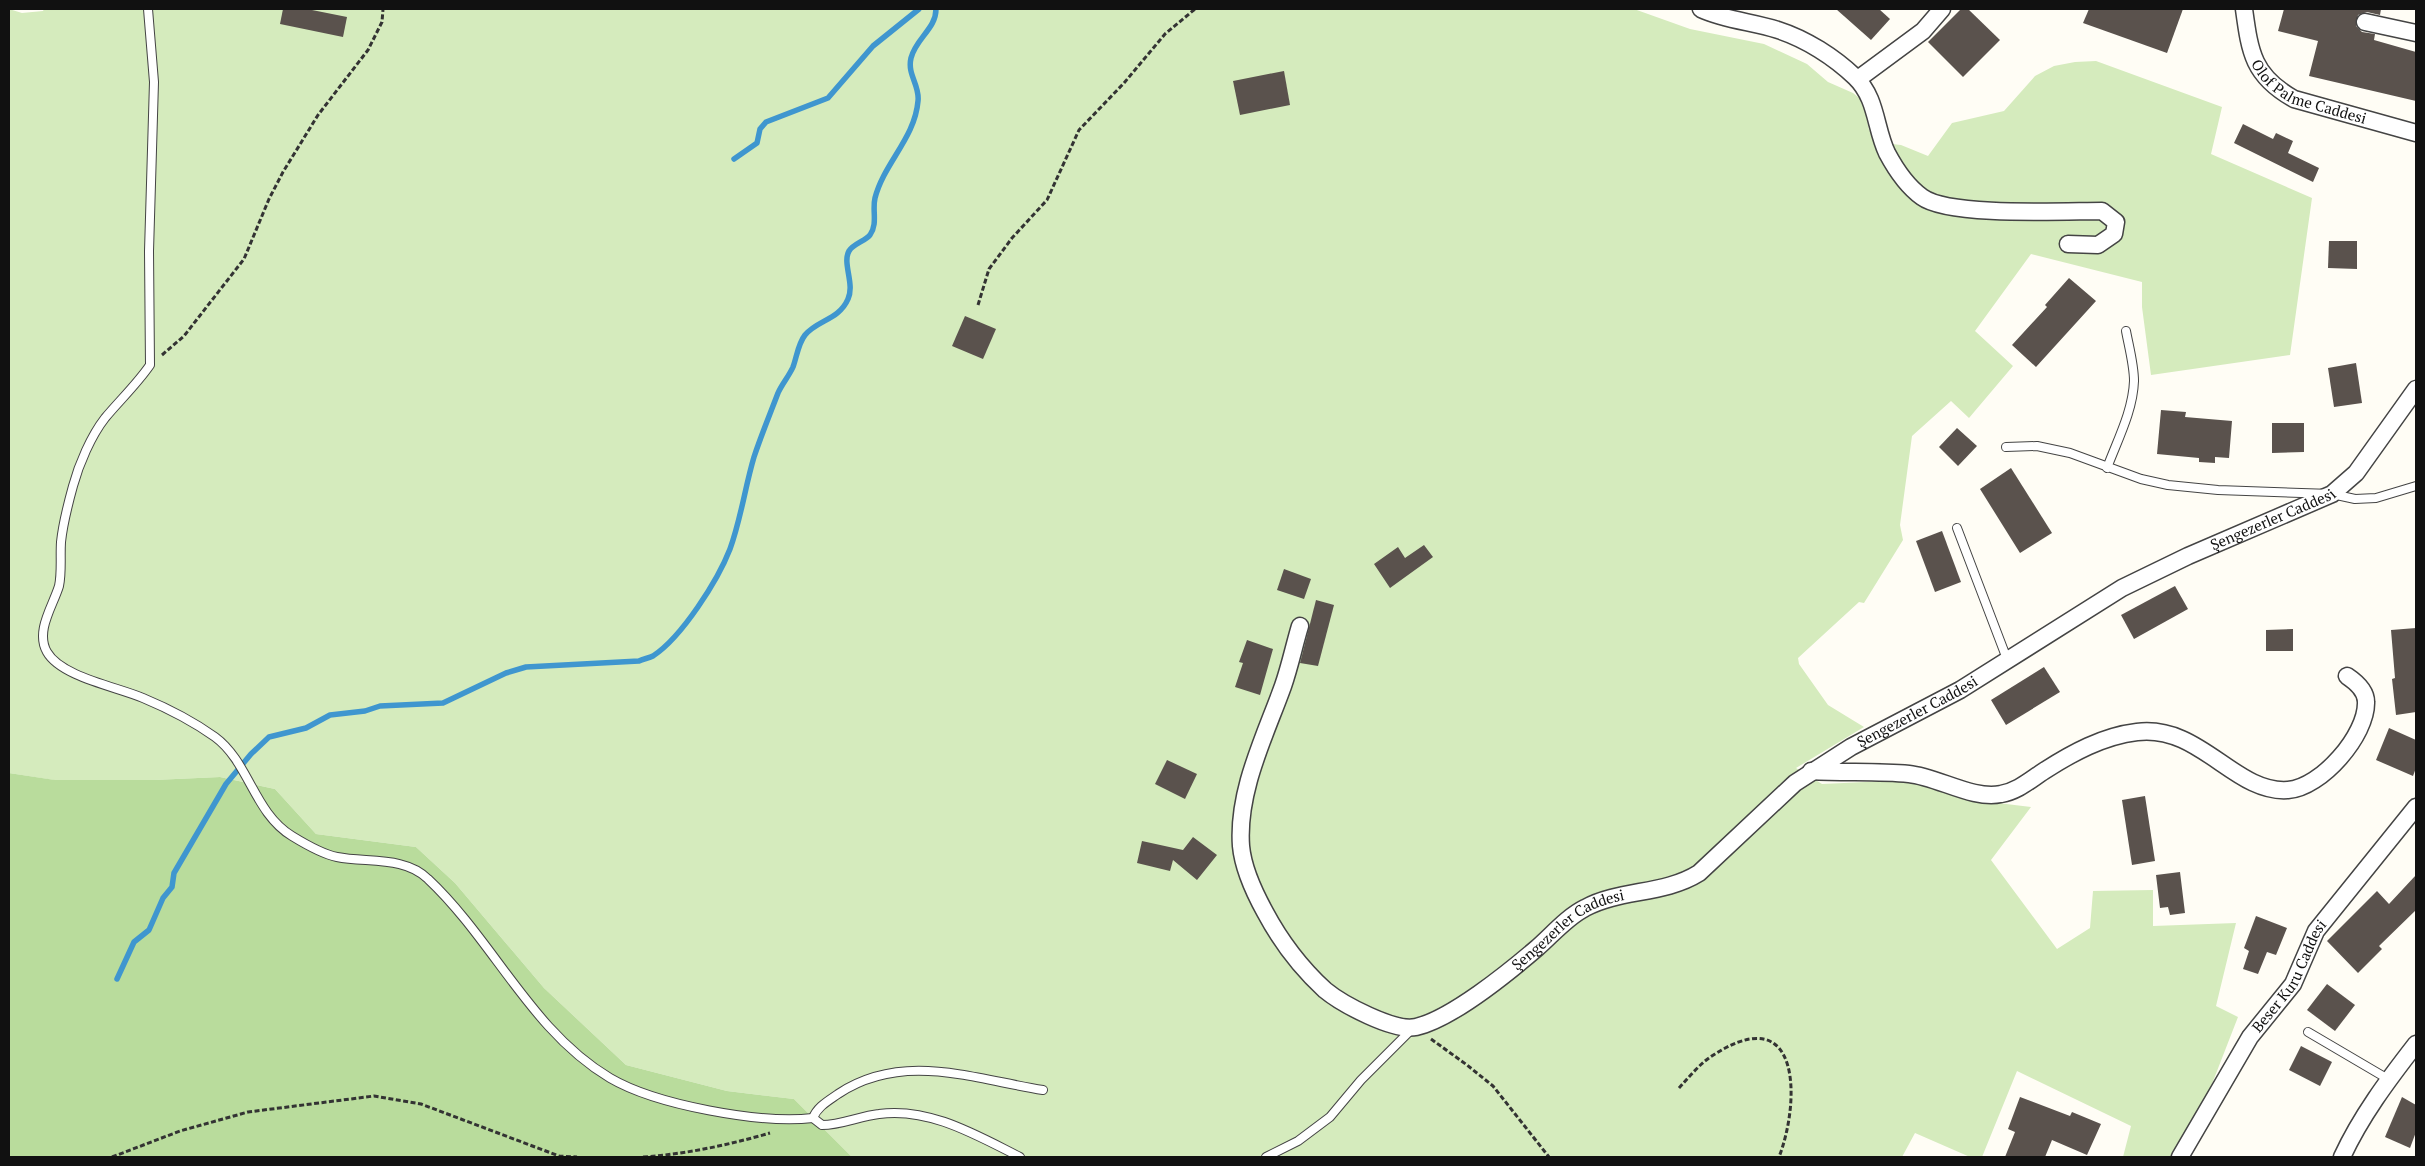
<svg xmlns="http://www.w3.org/2000/svg" width="2425" height="1166" font-family="'PT Serif',serif">
<style>
.green{fill:#d5ebbd}
.forest{fill:#b9dc9c}
.lines{fill:none;stroke-linecap:round;stroke-linejoin:round}
.stream{stroke:#3f96cf;stroke-width:5.5}
.building{fill:#5a524d}
.service-casing{stroke:#444;stroke-width:10}
.minor-casing{stroke:#444;stroke-width:19}
.path{stroke:#333;stroke-width:3;stroke-dasharray:5 2.5;stroke-linecap:butt}
.service{stroke:#fff;stroke-width:8}
.minor{stroke:#fff;stroke-width:16}
.labels{text-anchor:middle;stroke-width:5;stroke-linejoin:round;paint-order:stroke}
.street-label{font-size:15px;fill:#111;stroke:#fff}
</style>
<rect width="100%" height="100%" fill="#fffdf5"/>
<path class="green" d="M9,9L22,13L43,11L44,9H1634L1690,29L1764,44L1807,64L1828,82L1853,93L1863,101L1869,130L1883,143L1901,145L1928,156L1952,123L2004,111L2035,76L2054,66L2075,62L2096,61L2222,107L2211,154L2312,198L2290,355L2151,375L2142,307V282L2031,254L1975,331L2013,366L1969,418L1951,401L1912,436L1900,525L1903,540L1864,603L1859,602L1798,658L1799,664L1828,705L1864,727L1796,768L1822,784L1887,781L1912,782L1965,799L2031,807L1991,860L2057,949L2090,928L2093,891L2153,890V926L2236,923L2216,1006L2238,1017L2210,1089L2173,1157H2123L2131,1126L2017,1071L1982,1157H1970L1915,1133L1902,1157H852L794,1099L727,1091L626,1065L544,988L455,883L416,847L316,834L275,789L220,777L154,780H54L9,773Z"/>
<path class="forest" d="M9,773L55,780H154L220,777L275,789L316,834L416,847L455,883L544,988L626,1065L727,1091L794,1099L852,1157H9Z"/>
<g class="lines">
<g class="stream">
<path d="M734,159L757,143L760,129L766,122L828,98L873,46L919,9"/>
<path d="M117,979L134,942L149,930L163,898L172,887L174,873L226,784L251,754L269,737L306,728L330,715L365,711L380,706L443,703L506,673L526,667L639,661C643,659 649,658 653,656C682,637 718,580 730,549C741,519 745,487 754,457C761,436 770,414 778,393C782,384 789,376 793,367C797,356 798,344 805,335C817,320 839,320 848,299C855,284 842,263 849,251C853,244 865,241 870,235C878,224 872,210 875,198C884,163 915,138 918,101C920,85 907,75 911,58C916,38 936,29 936,9"/>
</g>
</g>
<g class="building">
<path d="M283,9H307L347,17L343,37L280,24Z"/>
<path d="M1836,9H1879L1890,19L1871,40Z"/>
<path d="M1961,9H1968L2000,40L1963,77L1928,42Z"/>
<path d="M2089,9H2183L2167,53L2083,23Z"/>
<path d="M2284,9H2381L2380,15L2367,12L2358,15L2356,26L2362,32L2375,34L2374,40L2416,52V101L2309,76L2318,41L2278,31Z"/>
<path d="M1284,71L1290,105L1240,115L1233,81Z"/>
<path d="M2243,124L2273,139L2276,133L2293,141L2288,153L2319,168L2313,182L2234,143Z"/>
<path d="M2329,241H2357V269L2328,268Z"/>
<path d="M2069,278L2096,301L2036,367L2012,345L2047,307L2045,305Z"/>
<path d="M965,316L996,329L983,359L952,346Z"/>
<path d="M2356,363L2362,403L2334,407L2328,368Z"/>
<path d="M2161,410L2186,412L2185,417L2232,421L2229,458L2215,457V463L2199,462V458L2157,454Z"/>
<path d="M2272,423H2304V452L2272,453Z"/>
<path d="M1957,428L1977,446L1958,466L1939,447Z"/>
<path d="M2011,468L2052,533L2020,553L1980,489Z"/>
<path d="M1942,531L1961,582L1935,592L1916,541Z"/>
<path d="M1424,545L1433,557L1390,588L1374,564L1398,547L1405,558Z"/>
<path d="M1284,569L1311,579L1304,599L1277,590Z"/>
<path d="M2175,586L2188,609L2134,639L2121,615Z"/>
<path d="M1316,600L1334,605L1318,666L1300,663Z"/>
<path d="M2416,628V712L2396,715L2392,679L2395,678L2391,630Z"/>
<path d="M2293,629V651H2266V630Z"/>
<path d="M1247,640L1273,649L1260,695L1235,687L1243,663L1239,662Z"/>
<path d="M2044,667L2060,692L2006,725L1991,700Z"/>
<path d="M2389,728L2416,740V768L2413,776L2376,760Z"/>
<path d="M1167,760L1197,774L1185,799L1155,784Z"/>
<path d="M2145,796L2155,861L2132,865L2122,800Z"/>
<path d="M1193,837L1217,855L1197,880L1173,860L1170,871L1137,863L1142,841L1183,850Z"/>
<path d="M2180,872L2185,913L2170,915L2168,907L2160,908L2156,875Z"/>
<path d="M2416,875V910L2379,946L2382,949L2358,973L2327,941L2377,891L2389,904Z"/>
<path d="M2256,916L2287,928L2276,955L2267,952L2258,974L2243,969L2249,951L2244,948Z"/>
<path d="M2327,984L2355,1005L2335,1031L2307,1010Z"/>
<path d="M2301,1046L2332,1062L2320,1086L2289,1070Z"/>
<path d="M2020,1097L2070,1116L2072,1112L2101,1124L2087,1155L2052,1140L2045,1157H2005L2015,1132L2008,1129Z"/>
<path d="M2402,1097L2416,1105V1132L2410,1148L2385,1137Z"/>
</g>
<g class="lines">
<g class="service-casing">
<g id="service">
<path d="M148,9L154,82L149,251L150,365C137,384 120,400 105,418C91,436 79,464 73,486C68,504 63,523 61,542C60,557 62,572 59,586C53,606 35,631 47,652C61,677 118,687 143,698C167,708 194,722 215,737C249,762 254,813 292,836C305,844 322,854 337,857C367,863 405,856 428,879C494,941 531,1031 610,1078C656,1105 760,1124 813,1118"/>
<path d="M2006,447L2037,446L2070,453L2141,479L2168,485L2218,490L2332,494L2355,499L2376,498L2416,486"/>
<path d="M2107,468C2117,441 2133,411 2134,381C2134,365 2129,347 2126,331"/>
<path d="M1957,528L2007,659"/>
<path d="M2308,1032L2388,1079"/>
<path d="M1020,1157C976,1135 929,1107 879,1114C860,1116 841,1125 822,1125L813,1118C817,1107 828,1101 838,1094C903,1051 973,1079 1043,1090"/>
<path d="M1266,1157L1298,1141L1330,1117L1361,1080L1412,1029"/>
</g>
</g>
<g class="minor-casing">
<g id="minor">
<path d="M1701,9C1725,20 1753,22 1778,30C1806,39 1834,57 1855,77C1877,98 1875,128 1887,153C1895,168 1908,187 1922,197C1949,217 2065,211 2102,211L2116,222L2114,234L2098,245L2068,244"/>
<path id="s1" d="M2244,9C2250,53 2253,76 2294,99L2416,133"/>
<path d="M2365,22L2416,33"/>
<path d="M1858,79L1923,31L1942,9"/>
<path id="s2" d="M1300,626C1294,646 1290,666 1283,686C1265,736 1237,791 1241,846C1243,868 1254,892 1265,912C1281,942 1300,967 1325,990C1342,1004 1394,1032 1416,1027C1451,1019 1509,972 1537,948C1552,935 1567,917 1585,908C1620,889 1664,895 1699,873L1795,783L1851,747L1960,690L2122,588L2188,556L2332,494L2356,473L2416,389"/>
<path d="M1811,771C1844,773 1877,771 1909,774C1938,777 1973,800 2001,794C2018,791 2030,780 2044,771C2072,753 2103,736 2137,732C2200,724 2235,794 2288,790C2321,788 2367,735 2366,702C2366,691 2356,682 2347,676"/>
<path id="s3" d="M2180,1157L2250,1037L2293,984L2316,931L2416,807"/>
<path d="M2342,1157C2361,1116 2388,1080 2416,1044"/>
</g>
</g>
<g class="path">
<path d="M978,305L989,269L1012,238L1047,200L1079,130L1124,83L1165,34L1195,9"/>
<path d="M162,355L184,336L244,259L269,199L283,172L318,115L368,50L382,22L383,9"/>
<path d="M1431,1039L1467,1065L1493,1086L1549,1157"/>
<path d="M1679,1088C1690,1076 1701,1062 1715,1054C1802,999 1800,1103 1779,1157"/>
<path d="M112,1157L180,1131L248,1112L374,1096L421,1104L559,1156L577,1157"/>
<path d="M643,1157C687,1154 728,1145 770,1133"/>
</g>
<use href="#service" class="service"/>
<use href="#minor" class="minor"/>
</g>
<g class="labels">
<g class="street-label">
<text dy="5" stroke="none"><textPath href="#s1" startOffset="118">Olof Palme Caddesi</textPath></text>
<text dy="5" stroke="none"><textPath href="#s2" startOffset="1505">Şengezerler Caddesi</textPath></text>
<text dy="5" stroke="none"><textPath href="#s2" startOffset="1100">Şengezerler Caddesi</textPath></text>
<text dy="5" stroke="none"><textPath href="#s2" startOffset="681">Şengezerler Caddesi</textPath></text>
<text dy="5" stroke="none"><textPath href="#s3" startOffset="212">Beser Kuru Caddesi</textPath></text>
</g>
</g>
<rect width="2425" height="1166" fill="none" stroke="#111111" stroke-width="20"/>
</svg>
